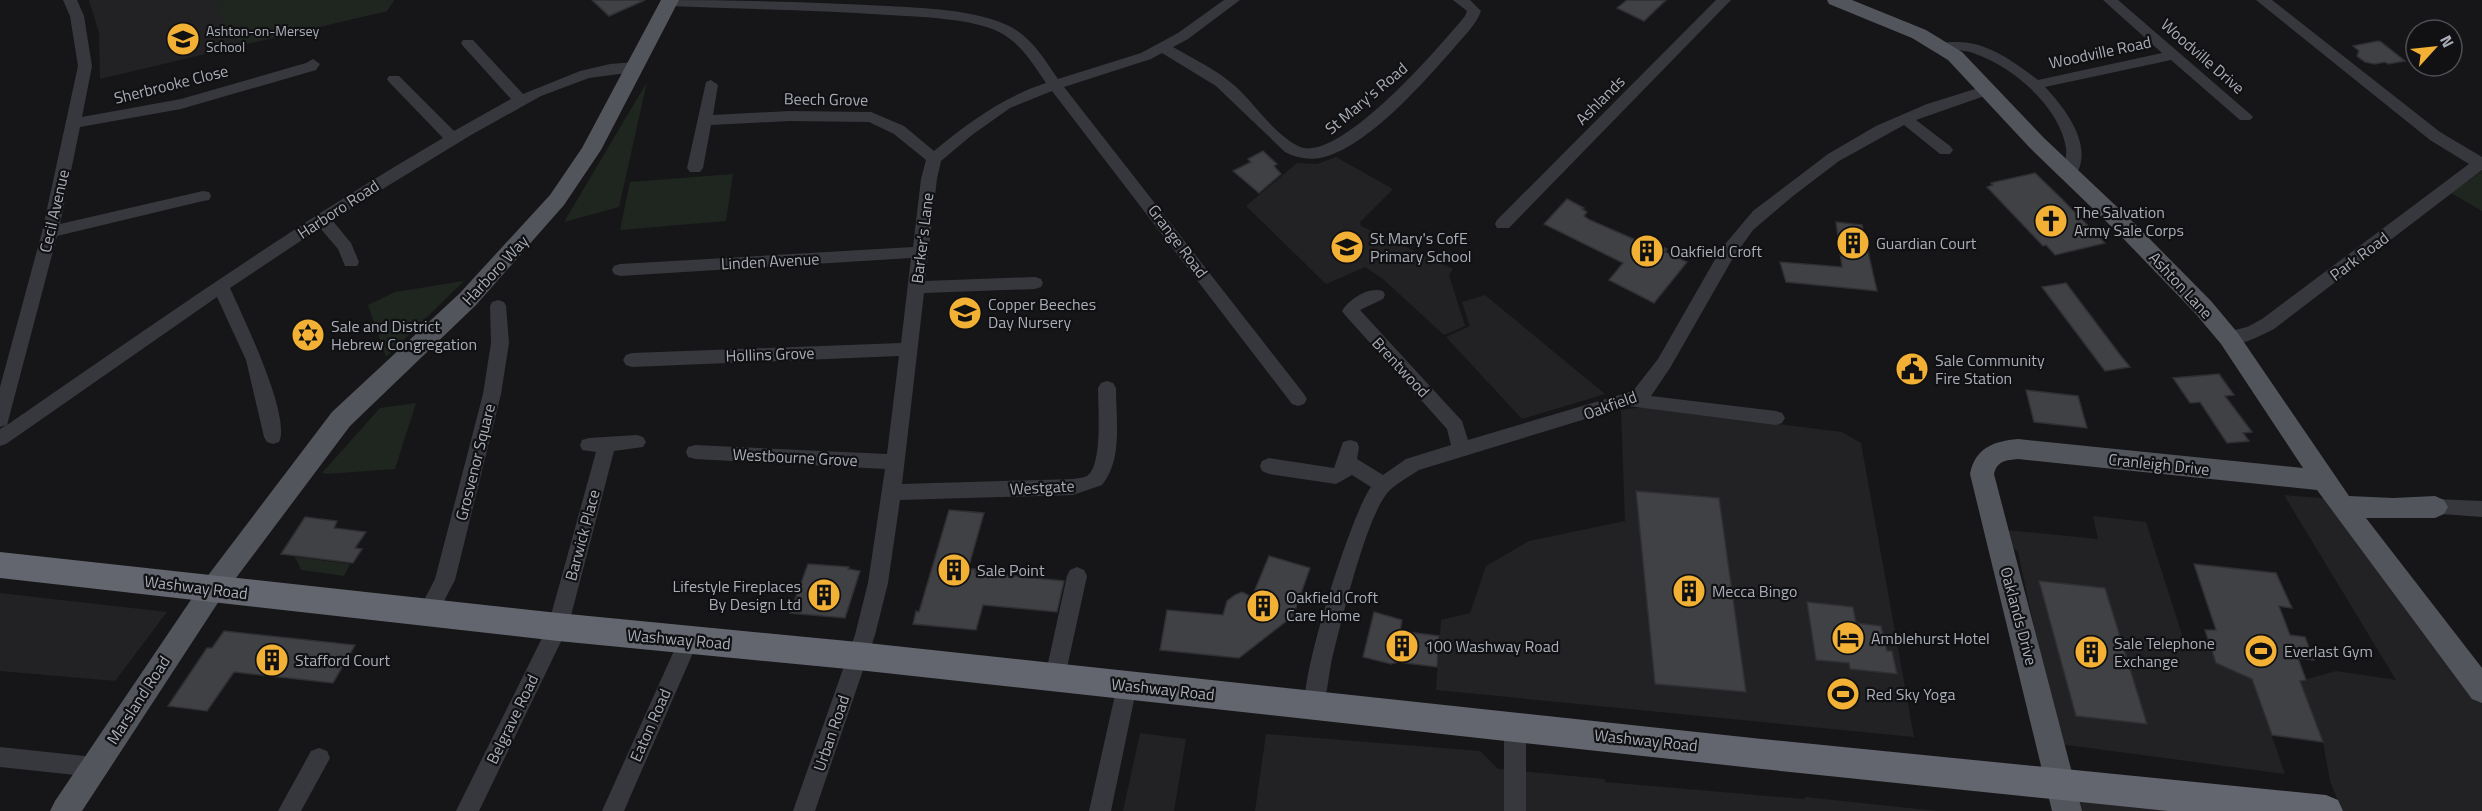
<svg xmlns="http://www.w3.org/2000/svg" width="2482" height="811" font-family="'Titillium Web',sans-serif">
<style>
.built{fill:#222225}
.green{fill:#1e261f}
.building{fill:#404145;stroke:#303034;stroke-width:1.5}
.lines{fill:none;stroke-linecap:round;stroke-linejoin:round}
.minor{fill:#37383d;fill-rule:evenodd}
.major{fill:#53555c;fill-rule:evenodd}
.highway{fill:#63666e;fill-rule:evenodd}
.labels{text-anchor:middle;stroke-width:4.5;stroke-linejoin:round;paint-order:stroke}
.far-poi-label{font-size:14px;fill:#a8adb8;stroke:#111113;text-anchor:start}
.street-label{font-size:16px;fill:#a8adb8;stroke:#111113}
.poi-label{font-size:16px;fill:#a8adb8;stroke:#111113;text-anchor:start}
</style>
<rect width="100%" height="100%" fill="#161618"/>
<g class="built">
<path d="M89,0H394L387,11L100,79L99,33Z"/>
<path d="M1336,157L1393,189L1360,222L1361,226L1453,269L1449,275L1465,326L1444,335L1383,279L1365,267L1326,284L1246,206L1297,163L1317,164Z"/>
<path d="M1485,295L1605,394L1522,419L1446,337L1470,326L1462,302Z"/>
<path d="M1644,407L1842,432L1861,443L1914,737L1436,690L1441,620L1470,613L1486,566L1529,541L1625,521L1621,410Z"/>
<path d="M2284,495L2345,500L2371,527L2482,668V811H2342L2330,781L2323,742L2300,681L2336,671L2396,680Z"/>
<path d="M2093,516L2146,522L2184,641L2210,644L2216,663L2252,679L2285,774L2059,744L2018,552L2009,544L2005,530L2098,539Z"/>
<path d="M0,593L167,612L115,681L0,671Z"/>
<path d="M1140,733L1186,739L1174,811H1123Z"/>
<path d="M1266,734L1480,751L1498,769L1605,779V782L1805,799V797L1937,811H1255Z"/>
<path d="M2072,788L2273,811H2078Z"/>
</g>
<g class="green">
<path d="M215,0H394L387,11L241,45L229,30Z"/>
<path d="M647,82L619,207L564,222Z"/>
<path d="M2482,171V211L2451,193Z"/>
<path d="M733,174L726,221L620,230L630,182Z"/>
<path d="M464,281L386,357L368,305L395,292Z"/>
<path d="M416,403L395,469L327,474L322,473L380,408Z"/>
<path d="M295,557L350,564L344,576L301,570Z"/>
</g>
<g class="building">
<path d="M592,0H645L609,16Z"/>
<path d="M1627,0H1666L1644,21L1617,8Z"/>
<path d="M2378,41L2381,42L2405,61L2388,64L2385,62L2375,64L2365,62L2357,56L2359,51L2353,46Z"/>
<path d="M1263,151L1277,164L1274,166L1281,174L1259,193L1233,171L1251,162L1248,159Z"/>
<path d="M2035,173L2062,199L2105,243L2055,255L2046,245L2043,246L1987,187L1993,185L1991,183Z"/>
<path d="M1567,199L1584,208L1582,209L1587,212L1584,216L1590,220L1645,244L1649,245L1652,241L1667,249L1665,252L1687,262L1654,303L1609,280L1623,263L1544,224Z"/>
<path d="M1836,222L1862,225L1877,291L1786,282L1780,262L1842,267Z"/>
<path d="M2066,283L2121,356L2130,367L2105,371L2042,287Z"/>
<path d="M2219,374L2234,395L2225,396L2252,432L2243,433L2249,441L2227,443L2200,402L2190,403L2173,378Z"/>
<path d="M2026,390L2078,396L2087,428L2034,422Z"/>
<path d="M1636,491L1719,498L1746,692L1655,684Z"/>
<path d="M949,510L984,513L968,569H976L975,572L1064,581L1057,612L983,605L976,630L913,624L916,611L919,612Z"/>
<path d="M305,517L337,521L334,528L366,532L355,548L362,549L353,563L281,554Z"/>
<path d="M1269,556L1310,568L1293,616L1239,658L1160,650L1167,610L1223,615L1227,601L1235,595L1242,592L1252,597Z"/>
<path d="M808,564L849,567L848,569L860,571L845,618L790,613Z"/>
<path d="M2194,564L2276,573L2292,608L2279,606L2290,635L2305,637L2314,660L2298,658L2306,680L2300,681L2323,742L2272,735L2252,679L2216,663L2205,630H2216Z"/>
<path d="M2039,581L2105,588L2147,724L2076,716Z"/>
<path d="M1807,602L1853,607L1856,623L1881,626L1887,651H1892L1897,674L1850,669L1849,663L1816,660Z"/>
<path d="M1374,612L1402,620L1400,631L1439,636L1437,667L1398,662L1391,664L1363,657Z"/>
<path d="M224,631L355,645L333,683L234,672L207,711L168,706L207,648H212Z"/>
</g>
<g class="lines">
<g class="minor">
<path d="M63,0H77L84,16L92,66L82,117L181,99L306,63L313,59L320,64L316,70L181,109L80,127L60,224L203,191L209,192L211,196L209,200L203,201L57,236L7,425C151,326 292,226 443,138L389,82L387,79L389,76H399L454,131L511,99L463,46L461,43L463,40H473L523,94L580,71L610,64L635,62L642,67L635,72L589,78L541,96L471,135L332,220L351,243L359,262L357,266H345L338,249L320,228L230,288C242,315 292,417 279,442L273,444L267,442L264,437L246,360L217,297L6,444L0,446V429L6,425L0,427V387L42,232L78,66L70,16Z"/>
<path d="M663,0C738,0 813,2 888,6C923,8 978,10 1009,26C1032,37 1044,59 1058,79L1141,53L1178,33L1224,0H1240L1188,39L1173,47C1194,59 1217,70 1235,86C1256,105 1272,132 1298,146C1337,167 1442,44 1465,16L1467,11L1453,0H1470L1481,11C1476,25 1463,37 1454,48C1424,82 1366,149 1320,158C1308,160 1296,158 1285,152L1216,86L1162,53L1151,59L1064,87L1304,394L1307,399L1304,404L1298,406L1292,404L1052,91L1010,108L972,135L941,161L937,179L925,281L1035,277L1041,279L1043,283L1041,287L1035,289L924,293L902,484L1073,479C1077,478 1083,478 1087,476C1103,465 1098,406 1098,388L1101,383L1107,381L1113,383L1116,388C1116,420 1123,459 1102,485L1073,495L900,500L888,583L875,635L815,811H793L855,635L868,583L885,469L695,459L688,457L686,452L688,447L695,445L887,454L899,356L632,367L626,365L623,360L626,355L632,353L901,343L911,258L620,276L614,274L612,270L614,266L620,264L913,247L921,179L926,160L894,134L869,122L789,121L711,125L703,168L700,172H690L687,168L706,82L711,80L718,85L713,115L789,111L871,112L904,126L934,151C969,122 1003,97 1046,83C1033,64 1021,44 1001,33C974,18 919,17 888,15C815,10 742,9 669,6L664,5Z"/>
<path d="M1716,0H1731L1509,228H1497L1495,224L1497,220Z"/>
<path d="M2103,0H2118L2250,114L2253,117L2250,120H2240L2171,60L2045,87C2064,107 2093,144 2077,173L2066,176L2060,175L2058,171L2065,166C2065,160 2067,153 2066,148C2060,108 2016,70 1981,56C1976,54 1969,51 1964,51C1954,49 1945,55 1938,47C1943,42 1948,42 1955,42C1987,41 2014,62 2038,80L2162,53Z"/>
<path d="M2256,0H2272L2440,132L2482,157V170L2274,329C2260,336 2239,348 2223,343L2220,338L2223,333L2247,327L2262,319L2469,164L2430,140Z"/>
<path d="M1988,85L1993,87L1995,90L1993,93L1916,120L1950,146L1953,150L1950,154H1940L1904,125L1839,161L1793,196L1753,230L1733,258L1670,368L1651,396L1776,411L1782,413L1785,418L1782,423L1776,425L1628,406L1419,470C1410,476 1397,483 1389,491C1366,515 1340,627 1331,664C1328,680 1327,698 1320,713L1313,716L1306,713C1295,689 1352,512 1371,487L1352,475L1336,484L1269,474L1262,471L1260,466L1262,461L1269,458L1334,468L1343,442L1350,440L1357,442L1359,447L1357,459L1383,475L1406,459L1451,445L1447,429L1345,315L1342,311C1349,299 1369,286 1383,291L1385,295L1383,299L1360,310L1462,421L1468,440L1633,391L1658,359L1721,249L1753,211L1828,154L1876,126L1927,104Z"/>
<path d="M498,300L504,302L506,306L509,343L501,394L455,580L435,618L428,621L421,618L418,612L435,579L483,394L491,343L490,306L492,302Z"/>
<path d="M637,435L643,437L646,442L643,447L614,451L568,627L479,811H456L548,626L596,452L582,450L580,445L582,440L589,438Z"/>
<path d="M2435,499L2482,501V517L2428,513L2425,507L2428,501Z"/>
<path d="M1077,567L1084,570L1087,576L1065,677L1062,684L1055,686L1048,684L1045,677L1067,576L1070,570Z"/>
<path d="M689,630L696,633L699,639L624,811H602L682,633Z"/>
<path d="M1127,676L1134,679L1137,686L1111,811H1089L1117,686L1120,679Z"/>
<path d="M1515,716L1523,719L1526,726V811H1504V726L1507,719Z"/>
<path d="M0,747L94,757L102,760L105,767L102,774L94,777L0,767Z"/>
<path d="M319,748L327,751L330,758L301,811H278L311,751Z"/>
</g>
<g class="major">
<path d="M661,0H679L601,150L564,205L476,305L350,426L221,598L82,811H50L55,801L203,582L332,412L460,293L550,195L582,148Z"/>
<path d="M1827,0H1852L1926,30L1962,52L2044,138L2132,221L2211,301L2237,332L2349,496L2393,498L2435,496L2444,500L2448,507L2444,514L2435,518H2366L2482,668V703L2472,699L2317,490L2018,459C2006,460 1997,461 1994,474L2082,811H2052L1970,474C1975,448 1994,441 2018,439L2303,468L2221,344L2195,313L2116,231L2030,148L1948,60L1912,38L1829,4Z"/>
</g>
<path class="highway" d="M0,552L558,613L858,642L1762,739L2326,795L2338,800L2343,811H2168L1762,769L858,670L558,641L0,578Z"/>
</g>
<defs>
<g id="school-disc" transform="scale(1.725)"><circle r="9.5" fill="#f2b134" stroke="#111113"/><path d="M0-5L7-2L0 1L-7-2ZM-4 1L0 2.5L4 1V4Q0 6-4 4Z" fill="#111"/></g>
<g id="church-disc" transform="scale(1.725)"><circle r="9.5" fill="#f2b134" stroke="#111113"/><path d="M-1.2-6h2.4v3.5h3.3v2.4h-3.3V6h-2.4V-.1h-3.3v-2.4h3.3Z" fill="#111"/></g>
<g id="building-disc" transform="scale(1.725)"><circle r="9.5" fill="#f2b134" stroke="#111113"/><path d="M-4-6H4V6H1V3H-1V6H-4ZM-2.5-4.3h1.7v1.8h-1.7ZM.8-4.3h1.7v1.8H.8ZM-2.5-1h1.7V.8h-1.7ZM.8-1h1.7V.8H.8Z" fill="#111"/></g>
<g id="synagogue-disc" transform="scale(1.725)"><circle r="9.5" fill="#f2b134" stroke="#111113"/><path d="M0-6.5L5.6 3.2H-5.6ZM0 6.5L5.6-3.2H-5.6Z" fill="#111"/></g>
<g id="civic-disc" transform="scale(1.725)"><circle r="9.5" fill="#f2b134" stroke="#111113"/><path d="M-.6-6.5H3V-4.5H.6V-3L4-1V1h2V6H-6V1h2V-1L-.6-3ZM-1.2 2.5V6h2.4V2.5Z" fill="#111"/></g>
<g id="hotel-disc" transform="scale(1.725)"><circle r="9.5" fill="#f2b134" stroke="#111113"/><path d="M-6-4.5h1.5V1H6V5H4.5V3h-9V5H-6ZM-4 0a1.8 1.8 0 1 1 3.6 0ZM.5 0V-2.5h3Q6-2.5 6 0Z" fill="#111"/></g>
<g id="stadium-disc" transform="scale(1.725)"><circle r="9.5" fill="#f2b134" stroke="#111113"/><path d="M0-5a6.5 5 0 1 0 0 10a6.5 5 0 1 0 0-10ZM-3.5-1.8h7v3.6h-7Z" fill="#111"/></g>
</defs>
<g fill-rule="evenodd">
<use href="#school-disc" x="183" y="39"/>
<use href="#church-disc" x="2051" y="221"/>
<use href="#building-disc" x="1853" y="243"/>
<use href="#school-disc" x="1347" y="247"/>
<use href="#building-disc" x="1647" y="251"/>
<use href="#school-disc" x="965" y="313"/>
<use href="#synagogue-disc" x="308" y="335"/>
<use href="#civic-disc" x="1912" y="369"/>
<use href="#building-disc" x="954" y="570"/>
<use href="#building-disc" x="1689" y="591"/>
<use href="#building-disc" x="824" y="595"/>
<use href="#building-disc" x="1263" y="606"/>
<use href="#hotel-disc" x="1848" y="638"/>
<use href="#building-disc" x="1402" y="646"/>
<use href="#stadium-disc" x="2261" y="651"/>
<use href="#building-disc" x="2091" y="652"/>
<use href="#building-disc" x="272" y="660"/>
<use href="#stadium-disc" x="1843" y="694"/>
</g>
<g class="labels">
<g class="far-poi-label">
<text x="206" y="36">Ashton-on-Mersey<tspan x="206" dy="16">School</tspan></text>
</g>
<g class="street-label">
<text transform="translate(2100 52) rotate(-12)" y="6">Woodville Road</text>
<text transform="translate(2203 56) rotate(41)" y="6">Woodville Drive</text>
<text transform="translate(171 84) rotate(-14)" y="6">Sherbrooke Close</text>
<text transform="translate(1366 98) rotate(-40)" y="6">St Mary's Road</text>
<text transform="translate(826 99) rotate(1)" y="6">Beech Grove</text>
<text transform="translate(1600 100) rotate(-45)" y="6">Ashlands</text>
<text transform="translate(338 209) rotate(-33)" y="6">Harboro Road</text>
<text transform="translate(54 211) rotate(-77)" y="6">Cecil Avenue</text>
<text transform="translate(922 238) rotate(-83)" y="6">Barker's Lane</text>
<text transform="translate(1178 241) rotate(53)" y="6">Grange Road</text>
<text transform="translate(2359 256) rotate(-37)" y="6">Park Road</text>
<text transform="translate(770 261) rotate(-3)" y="6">Linden Avenue</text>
<text transform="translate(495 270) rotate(-47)" y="6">Harboro Way</text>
<text transform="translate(2181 285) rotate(47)" y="6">Ashton Lane</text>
<text transform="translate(770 354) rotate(-2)" y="6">Hollins Grove</text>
<text transform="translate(1401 367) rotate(47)" y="6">Brentwood</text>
<text transform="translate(1610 405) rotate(-20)" y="6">Oakfield</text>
<text transform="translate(795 457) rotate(3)" y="6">Westbourne Grove</text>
<text transform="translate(475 462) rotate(-76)" y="6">Grosvenor Square</text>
<text transform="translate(2159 464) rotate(6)" y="6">Cranleigh Drive</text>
<text transform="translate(1042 487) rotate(-3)" y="6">Westgate</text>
<text transform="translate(582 535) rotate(-75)" y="6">Barwick Place</text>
<text transform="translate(196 587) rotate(7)" y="6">Washway Road</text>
<text transform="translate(2019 616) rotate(75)" y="6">Oaklands Drive</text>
<text transform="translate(679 639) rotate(5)" y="6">Washway Road</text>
<text transform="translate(1163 689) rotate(6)" y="6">Washway Road</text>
<text transform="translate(138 700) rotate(-57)" y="6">Marsland Road</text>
<text transform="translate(512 719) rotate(-64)" y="6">Belgrave Road</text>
<text transform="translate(650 725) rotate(-66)" y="6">Eaton Road</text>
<text transform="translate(831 733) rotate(-71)" y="6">Urban Road</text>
<text transform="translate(1646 740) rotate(6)" y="6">Washway Road</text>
</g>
<g class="poi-label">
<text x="2074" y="218">The Salvation<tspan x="2074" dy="18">Army Sale Corps</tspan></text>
<text x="1370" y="244">St Mary's CofE<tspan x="1370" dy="18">Primary School</tspan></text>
<text x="1876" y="249">Guardian Court</text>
<text x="1670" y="257">Oakfield Croft</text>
<text x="988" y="310">Copper Beeches<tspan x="988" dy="18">Day Nursery</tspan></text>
<text x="331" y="332">Sale and District<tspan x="331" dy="18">Hebrew Congregation</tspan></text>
<text x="1935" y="366">Sale Community<tspan x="1935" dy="18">Fire Station</tspan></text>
<text x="977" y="576">Sale Point</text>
<text x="801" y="592" text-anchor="end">Lifestyle Fireplaces<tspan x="801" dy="18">By Design Ltd</tspan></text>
<text x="1712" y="597">Mecca Bingo</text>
<text x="1286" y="603">Oakfield Croft<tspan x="1286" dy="18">Care Home</tspan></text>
<text x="1871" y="644">Amblehurst Hotel</text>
<text x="2114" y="649">Sale Telephone<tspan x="2114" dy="18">Exchange</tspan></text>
<text x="1425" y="652">100 Washway Road</text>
<text x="2284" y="657">Everlast Gym</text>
<text x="295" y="666">Stafford Court</text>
<text x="1866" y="700">Red Sky Yoga</text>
</g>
</g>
<g transform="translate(2434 48) rotate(63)"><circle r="28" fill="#111113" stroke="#4d4f55" stroke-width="1.5"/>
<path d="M0-4.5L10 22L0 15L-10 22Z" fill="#f2b134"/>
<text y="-9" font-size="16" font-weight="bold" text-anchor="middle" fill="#a8adb8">N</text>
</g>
</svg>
